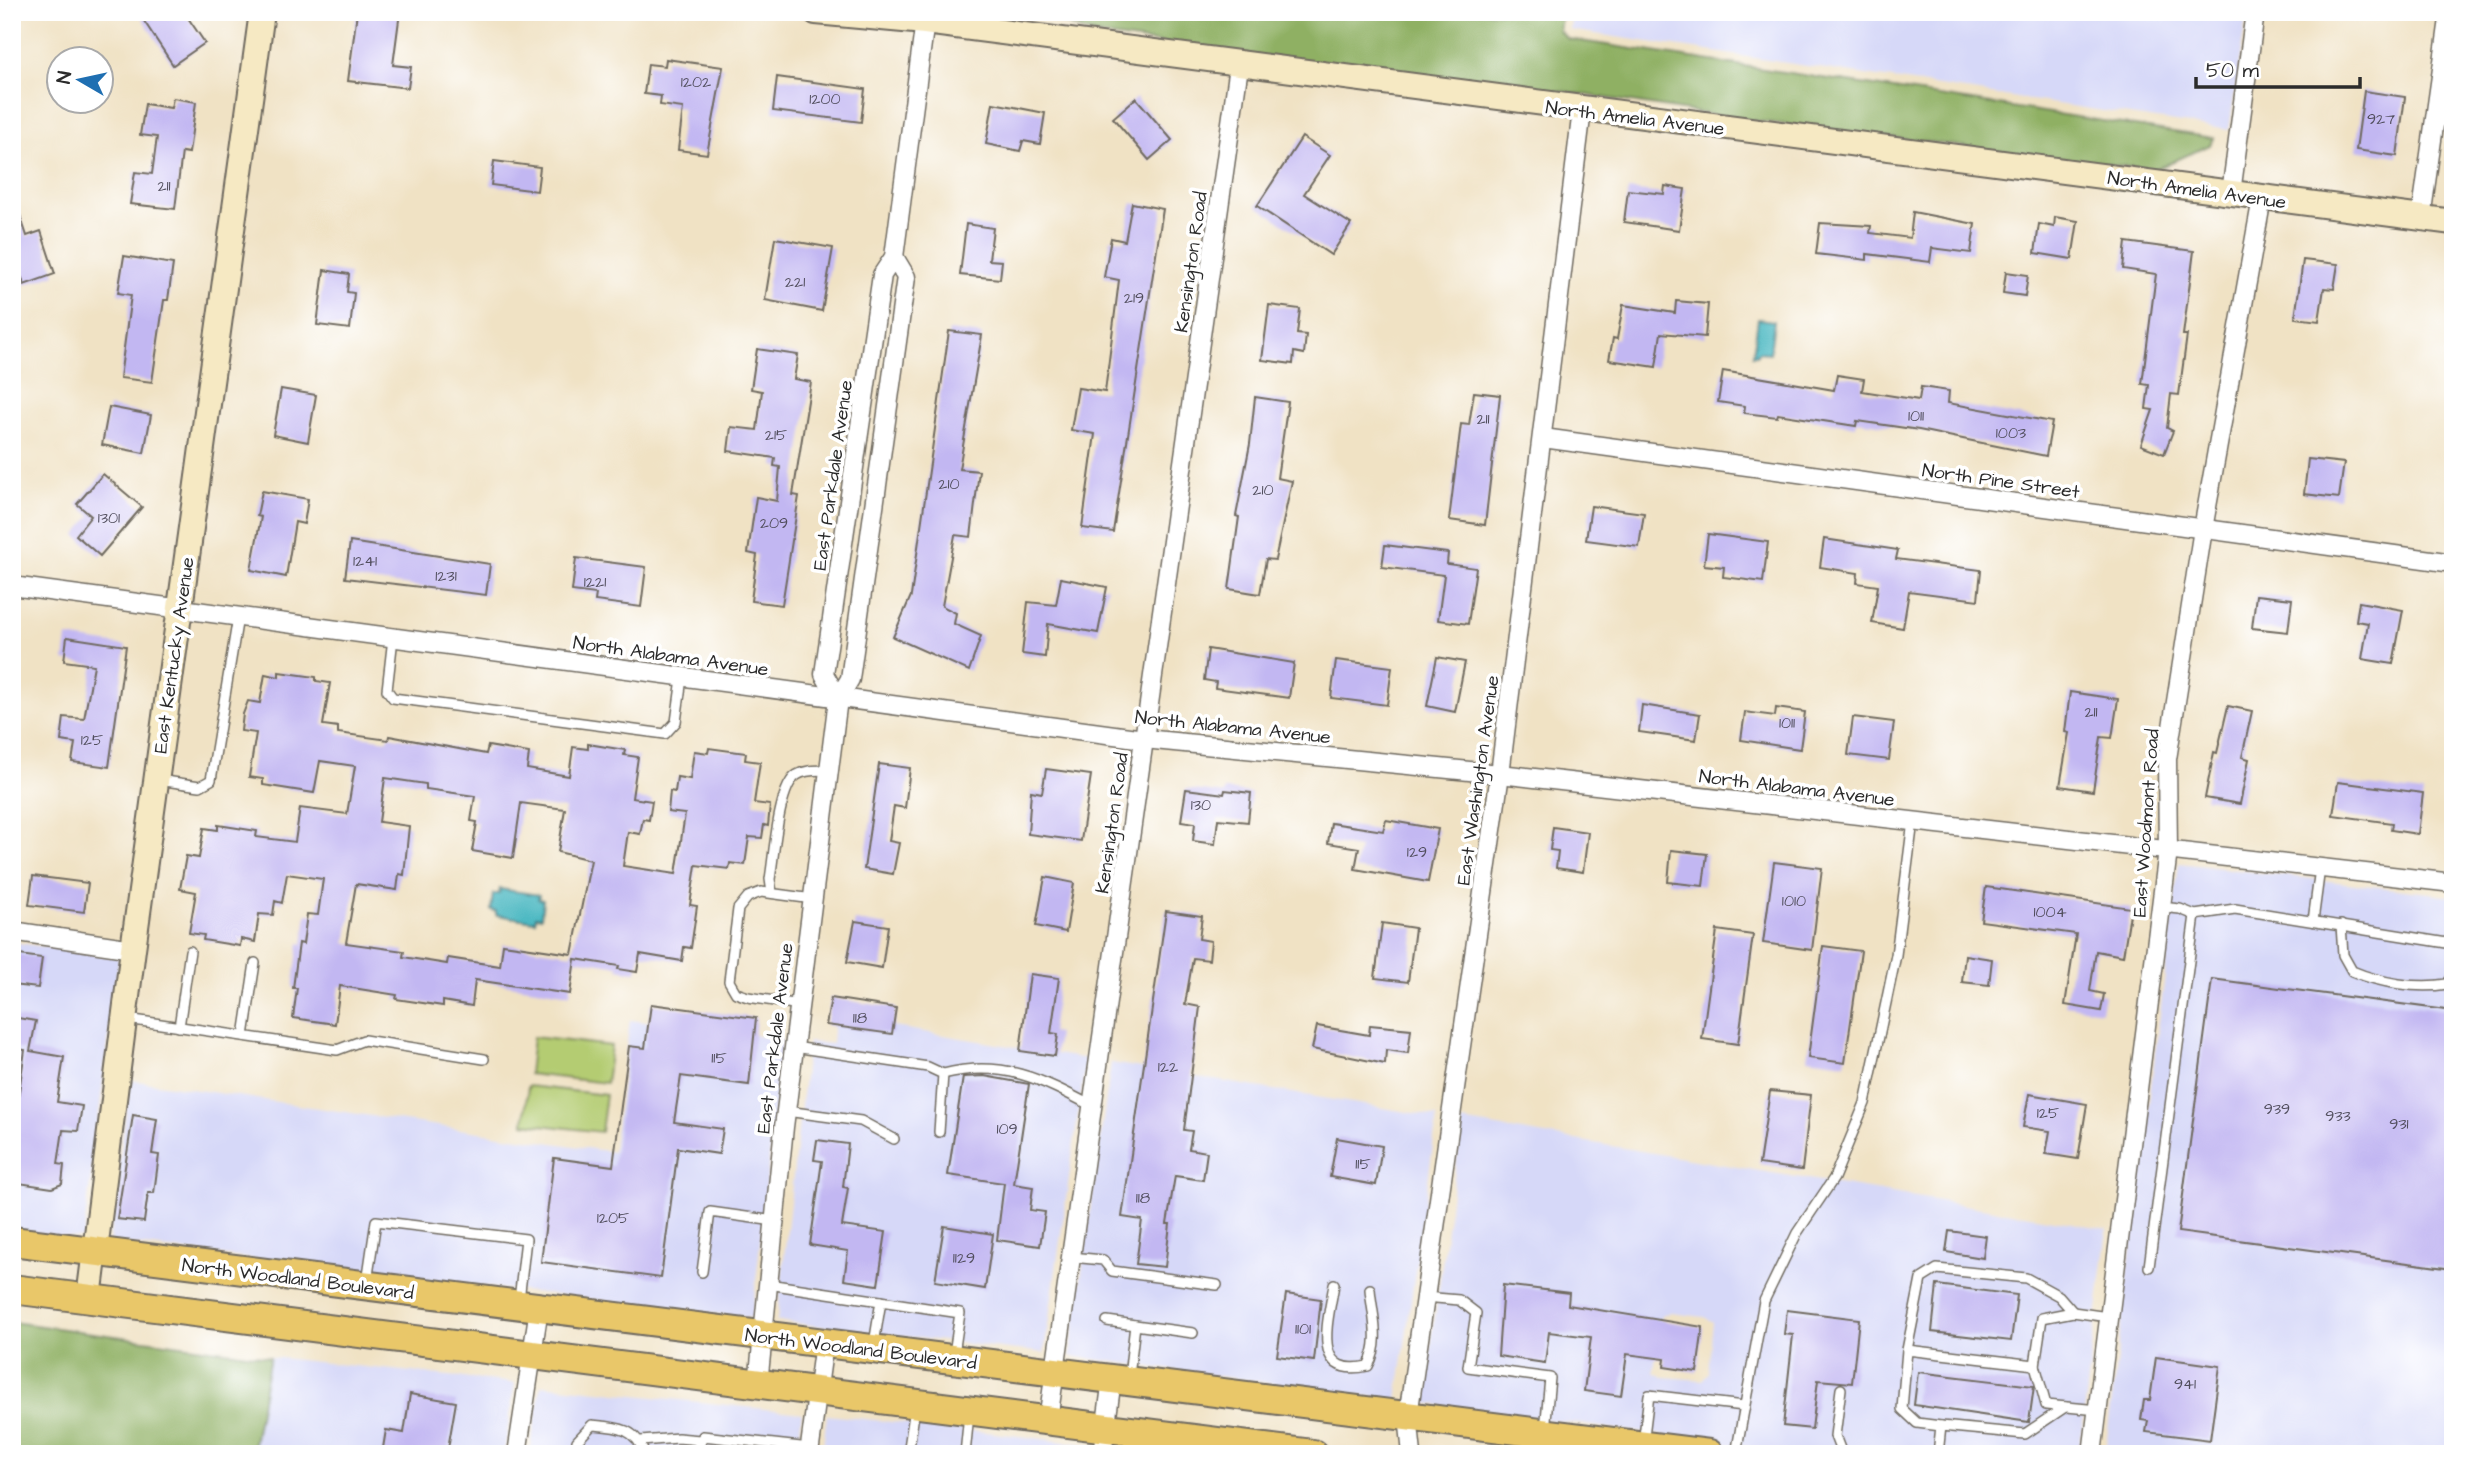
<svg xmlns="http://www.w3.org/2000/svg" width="2465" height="1466" font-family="'Architects Daughter',sans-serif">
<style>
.built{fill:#d6d8f8;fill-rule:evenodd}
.green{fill:#b4cc72;stroke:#707c4e;stroke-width:2}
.forest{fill:#8fb064;stroke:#5d6e48;stroke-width:2}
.water{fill:#48b7c1;stroke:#3a7176;stroke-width:2}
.building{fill:#c2b7f2;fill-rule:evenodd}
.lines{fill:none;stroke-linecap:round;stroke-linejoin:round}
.lane-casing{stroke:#706b61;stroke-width:12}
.street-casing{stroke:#706b61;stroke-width:21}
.secondary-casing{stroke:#706b61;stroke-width:28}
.primary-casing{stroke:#706b61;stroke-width:32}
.lane{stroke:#fff;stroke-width:9}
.street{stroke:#fff;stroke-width:18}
.secondary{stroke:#f6e9c3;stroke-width:24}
.primary{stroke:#e9c769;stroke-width:28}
.labels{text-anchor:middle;stroke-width:7;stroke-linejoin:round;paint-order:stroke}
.number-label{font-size:16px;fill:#514e5d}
.street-label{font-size:19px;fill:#2b2b2b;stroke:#fff}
</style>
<rect width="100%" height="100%" fill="#fff"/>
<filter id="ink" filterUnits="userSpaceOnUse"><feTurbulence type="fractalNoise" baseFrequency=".0143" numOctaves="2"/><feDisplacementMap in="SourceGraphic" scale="14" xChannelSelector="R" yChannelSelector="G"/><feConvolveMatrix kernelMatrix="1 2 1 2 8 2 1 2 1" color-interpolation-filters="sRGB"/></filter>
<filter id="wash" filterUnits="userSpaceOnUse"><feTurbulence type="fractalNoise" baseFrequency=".00686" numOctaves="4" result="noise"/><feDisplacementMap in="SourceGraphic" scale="28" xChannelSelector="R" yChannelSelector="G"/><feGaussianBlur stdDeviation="1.57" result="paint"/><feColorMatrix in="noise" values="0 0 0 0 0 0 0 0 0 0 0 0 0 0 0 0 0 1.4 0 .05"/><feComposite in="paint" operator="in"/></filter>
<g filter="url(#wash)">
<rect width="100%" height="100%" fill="#f0e2c4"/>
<g class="built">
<path d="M1572,12H2247L2229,130L1570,30Z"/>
<path d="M2179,863L2453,896V1454H2105Z"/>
<path d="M12,942L119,958L83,1239L12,1230Z"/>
<path d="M834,1017L1086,1059L1044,1353L777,1321L808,1042L832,1044Z"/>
<path d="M630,1020L782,1039L752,1318L109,1242L130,1080L613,1152Z"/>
<path d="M1111,1063L1437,1117L1397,1400L1070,1356Z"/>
<path d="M1462,1121L2107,1229L2079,1454H1800L1423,1403ZM1671,1313L1704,1317L1713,1322L1708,1373L1702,1380L1663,1377L1654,1372L1659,1321L1664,1314Z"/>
<path d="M270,1357L515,1383L504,1454H252Z"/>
<path d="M541,1385L802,1413L796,1454H530Z"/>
<path d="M827,1415L994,1433L1090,1445L1089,1454H822Z"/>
</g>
<g class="green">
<path d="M533,1037L611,1046L606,1083L529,1074Z"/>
<path d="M528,1086L606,1095L601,1132L524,1123Z"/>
</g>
<g class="forest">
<path d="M1033,12H1562L1559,31L1568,39L2213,138L2210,145L2154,170L1732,118L1562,91L1514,90L1093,34Z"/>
<path d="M12,1322L270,1357L252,1454H12Z"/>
</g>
<g class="water">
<path d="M1758,319L1774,321L1770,353L1758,352L1757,355H1753Z"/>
<path d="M500,889L539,895L538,899L543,900L541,917L536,916L535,921L496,915V911L491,910L493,894H499Z"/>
</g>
<g id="blocks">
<g class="building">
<path d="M138,12H184L205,43L173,65Z"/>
<path d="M357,12H400L393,65L411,67L408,88L348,81Z"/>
<path d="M666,59L723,67L707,154L678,150L683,108L660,105L661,96L644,94L648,64L665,66Z"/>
<path d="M777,77L865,89L861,122L773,111Z"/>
<path d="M2364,91L2405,97L2397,156L2356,150Z"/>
<path d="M173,98L196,102L189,153L182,152L175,209L130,204L135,172L152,174L157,137L140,135L145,104L171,108Z"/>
<path d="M1136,98L1172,140L1149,160L1113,118Z"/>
<path d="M993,103L1045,113L1040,144L1023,141L1020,151L986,144Z"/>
<path d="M1302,137L1330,155L1304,194L1351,224L1331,255L1257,206Z"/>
<path d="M494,161L540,167L537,191L491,185Z"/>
<path d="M1665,186L1685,189L1679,230L1624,222L1628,190L1664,194Z"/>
<path d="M12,203H16L27,236L41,231L55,274L24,285L22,278L12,282Z"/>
<path d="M1132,203L1163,209L1113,532L1082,528L1095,434L1071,430L1078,388L1105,392L1119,280L1104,277L1111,238L1125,241Z"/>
<path d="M1913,212L1975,224L1971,253L1932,248L1930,262L1867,254V260L1816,254L1820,223L1871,226L1870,233L1910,238Z"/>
<path d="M2055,217L2078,221L2072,259L2035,253L2039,224L2054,227Z"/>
<path d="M966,224L993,228L989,260L1002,261L1000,279L960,275Z"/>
<path d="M775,238L833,248L822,311L765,300Z"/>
<path d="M2126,242L2194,251L2183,335H2187L2179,395L2171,394L2167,428L2173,431L2164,454L2141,445L2153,410L2146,409L2149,385L2142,384L2156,274L2123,269Z"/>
<path d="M124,256L173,264L168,300H164L152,382L120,378L131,295L118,293Z"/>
<path d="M2303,260L2338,264L2334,289L2324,288L2319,321L2295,318Z"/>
<path d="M324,270L349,274L347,292L354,293L350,329L317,325Z"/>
<path d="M2006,272L2028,275L2025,296L2003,293Z"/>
<path d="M1676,301L1708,304L1705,337L1661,333L1656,367L1609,360L1613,338L1617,339L1623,305L1675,313Z"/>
<path d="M1269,305L1300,309L1297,334L1306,335L1304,354L1294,352L1293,364L1262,360Z"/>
<path d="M949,331L982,335L959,469L979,471L971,537L955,535L942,606L956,613L954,624L981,636L969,671L893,637L911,596Z"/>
<path d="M757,349L798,355L794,379L811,382L793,495L799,496L782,605L751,601L757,555L748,553L756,497L777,501L780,467L774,466L775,458L728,451L731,427L757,430L762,391L751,389Z"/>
<path d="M1723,371L1834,390L1837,375L1864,379L1862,391L1919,400L1921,387L1949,391L1948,403L2052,422L2046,456L1919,430L1857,421L1856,426L1778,414L1777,417L1744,413L1745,406L1718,402Z"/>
<path d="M281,389L316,395L308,442L273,435Z"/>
<path d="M1474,392L1500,395L1485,525L1449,520L1461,424L1469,425Z"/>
<path d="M1255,397L1288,402L1277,478L1292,481L1275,560L1266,559L1260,594L1229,589L1239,517L1236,516L1250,444Z"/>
<path d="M109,407L151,415L144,453L102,445Z"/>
<path d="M2308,459L2344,463L2339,498L2304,494Z"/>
<path d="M103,474L142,507L100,556L76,535L91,516L77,504Z"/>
<path d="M262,491L308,499L304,524L295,522L286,577L251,570L261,517L257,516Z"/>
<path d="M1591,506L1644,513L1639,547L1586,540Z"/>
<path d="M1708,534L1768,542L1763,582L1723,577L1724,567L1704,565Z"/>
<path d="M1824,539L1898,550L1896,559L1981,570L1978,600L1909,591L1903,628L1872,623L1878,586L1857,583L1858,573L1820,567Z"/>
<path d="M350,542L490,564L486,595L345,578Z"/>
<path d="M1385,545L1448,553L1447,564L1476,568L1468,624L1438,620L1444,575L1382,567Z"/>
<path d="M576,558L646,567L641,607L595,601L596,594L572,591Z"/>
<path d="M1061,578L1107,587L1098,633L1048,624L1045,657L1022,654L1028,602L1056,605Z"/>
<path d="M2256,595L2292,599L2288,632L2252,628Z"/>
<path d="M2359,602L2403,610L2393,664L2362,659L2368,623L2356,621Z"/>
<path d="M67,637L126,646L109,767L72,762L75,743L61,741L64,717L84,719L94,665L64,661Z"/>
<path d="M1208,649L1294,663L1289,698L1215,688L1216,682L1204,680Z"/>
<path d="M1437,657L1465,662L1455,712L1427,706Z"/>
<path d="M1336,660L1392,667L1387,705L1331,698Z"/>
<path d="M279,672L316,677V681L330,683L323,725L338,727V733L388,740L389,736L486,754L488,746L529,753L527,769L569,776L573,747L588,749V744L625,750L624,755L638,757L632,798L652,801L649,820L643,819L640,834L628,832L623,866L676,874L685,814L668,812L670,791L675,792L677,777L690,779L694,751L708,753L709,748L746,753L745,760L760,762L754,803L770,805L768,826L764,825L762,838L749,837L745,865L730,863L729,869L696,865L690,905L697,906L691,948L684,947L682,961L640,954L637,972L618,969L619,966L575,959L570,994L475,980L472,1006L443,1001V1006L396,999L397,995L340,986L335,1024L293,1018L297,988H293L299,943L303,944L307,914L318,915L323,879L287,874L282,903L275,901L273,915L259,914L255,942L241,939L240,946L203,940L204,935L189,933L196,892L180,889L186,856L199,858L204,828L218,830V825L257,831L256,837L295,842L300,808L347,814L355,766L320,761L314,793L263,785V779L249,777L256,733L241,731L243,714L248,701L260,703L265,674L279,677ZM385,778L426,784V789L475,796L471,821L477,822L472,851L513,858L521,803L565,809L558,852L591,860L572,954L503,944L500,966L448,958L447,964L403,957L404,951L346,943L356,884L397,890L399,874L404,875L409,826L379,822Z"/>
<path d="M2070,692L2118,699L2112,738L2101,737L2093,791L2060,786L2069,733L2065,732Z"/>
<path d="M1642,705L1700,714L1696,740L1639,732Z"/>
<path d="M2228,706L2252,711L2242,757L2249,759L2240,804L2205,798L2214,752L2217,753Z"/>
<path d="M1776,708L1805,712L1800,749L1741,740L1745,712L1775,716Z"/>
<path d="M1853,717L1894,722L1889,760L1848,755Z"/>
<path d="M879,764L910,768L905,808L894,806L889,841L899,843L893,874L864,869Z"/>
<path d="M1046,769L1091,775L1081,841L1028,834L1031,791L1042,793Z"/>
<path d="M2338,782L2423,793L2418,834L2391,830L2392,823L2333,815Z"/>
<path d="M1186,789L1224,794L1225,790L1251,793L1248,822L1218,819L1215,844L1193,841L1195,823L1181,821Z"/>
<path d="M1386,820L1438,829L1428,882L1355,869L1359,848L1328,843L1331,823L1383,831Z"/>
<path d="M1553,827L1588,832L1583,872L1556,868L1558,851L1550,850Z"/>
<path d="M1671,850L1707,854L1703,886L1668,882Z"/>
<path d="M1774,862L1822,868L1812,950L1763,943Z"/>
<path d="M33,876L88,883L84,912L29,905Z"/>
<path d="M1045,877L1074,883L1066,932L1036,926Z"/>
<path d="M1986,887L2131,908L2123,956L2096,951L2090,991L2104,994L2101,1011L2065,1005L2076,934L1981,921Z"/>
<path d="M1166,911L1202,916L1199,939L1211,941L1209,960L1193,958L1185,1004L1200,1007L1184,1130L1192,1131L1189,1149L1207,1152L1203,1180L1175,1176L1167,1224H1170L1165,1267L1136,1264L1142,1220L1122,1217Z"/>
<path d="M855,921L888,926L882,968L847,962Z"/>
<path d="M1382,923L1415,928L1408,982L1375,978Z"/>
<path d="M1717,930L1753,935L1738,1044L1702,1039Z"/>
<path d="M1823,946L1861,951L1845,1063L1808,1058Z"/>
<path d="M12,954L42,958L38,988L12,985Z"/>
<path d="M1965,955L1992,959L1989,985L1962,982Z"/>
<path d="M1030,974L1059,978L1051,1033L1058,1034L1055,1056L1020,1051Z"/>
<path d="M2212,979L2453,1011V1269L2178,1232Z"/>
<path d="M831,998L896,1008L892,1034L826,1025Z"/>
<path d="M651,1004L756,1018L749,1085L681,1076L674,1122L723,1129L719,1154L678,1148L661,1278L541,1262L554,1158L613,1166L629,1046L645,1048Z"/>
<path d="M12,1017L36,1021L30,1051L64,1057L57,1102L82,1106L78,1131L63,1130L58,1164L64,1165L62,1184L52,1188L12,1182V1140L25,1050L12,1048Z"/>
<path d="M1370,1025L1411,1029L1408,1053L1386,1050L1385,1064L1312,1049L1317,1026L1369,1035Z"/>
<path d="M984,1076L1029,1084L1014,1184L1033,1187L1030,1210L1045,1212L1040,1246L997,1240L1004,1183L948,1175L963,1077Z"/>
<path d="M1770,1091L1811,1095L1802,1170L1759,1164Z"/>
<path d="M2029,1094L2087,1104L2078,1159L2046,1154L2050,1131L2023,1127Z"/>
<path d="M133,1115L157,1119L152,1154L159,1155L154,1193H148L144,1222L117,1219Z"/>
<path d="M1337,1138L1382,1146L1376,1185L1330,1177Z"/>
<path d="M817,1140L848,1144L843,1187L848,1188L842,1226L886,1232L878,1285L844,1280L848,1251L810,1245L822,1161L814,1160Z"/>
<path d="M944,1226L993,1234L985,1289L935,1281Z"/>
<path d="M1949,1231L1986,1236L1983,1258L1946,1252Z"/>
<path d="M1503,1285L1569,1293L1568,1305L1703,1327L1697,1372L1664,1367L1665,1359L1627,1354L1621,1396L1584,1391L1591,1337L1549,1332L1545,1363L1498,1356Z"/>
<path d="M1937,1285L2017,1295L2011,1341L1932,1332Z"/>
<path d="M1286,1294L1321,1299L1314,1361L1277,1356Z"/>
<path d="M1787,1310L1859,1319L1852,1383L1818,1380L1812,1429L1783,1426L1793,1335L1784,1334Z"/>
<path d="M2156,1357L2220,1366L2210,1440L2146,1432L2148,1421L2141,1420L2144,1400H2150Z"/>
<path d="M1918,1372L2034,1386L2029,1422L1914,1405Z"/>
<path d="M410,1394L456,1402L447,1454H382L386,1430L404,1433Z"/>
</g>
</g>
</g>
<g filter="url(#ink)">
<use href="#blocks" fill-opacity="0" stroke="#706b61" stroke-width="2"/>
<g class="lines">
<g class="lane-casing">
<g id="lane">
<path d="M393,638L387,690L393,698L665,734L676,722L682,678"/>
<path d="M158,780L200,786L211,780L238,617"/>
<path d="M772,893L770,879C774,857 778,786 797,775C806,769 819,771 829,770"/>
<path d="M2195,915L2235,909L2453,944"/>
<path d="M2313,921L2320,868"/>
<path d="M2341,925L2343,955L2352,971C2380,983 2417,989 2447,984L2453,976"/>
<path d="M800,1005L748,997L736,993L729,981L738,909L748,897L761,892L813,899"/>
<path d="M127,1019L337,1050L364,1040L484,1059"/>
<path d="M179,1027L190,951"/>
<path d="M244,1036L255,963"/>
<path d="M794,1047L928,1067L943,1074L939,1132"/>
<path d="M943,1074C1002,1059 1041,1079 1092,1106"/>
<path d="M786,1111L861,1121L894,1139"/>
<path d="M1071,1257L1103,1260L1112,1271L1217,1285"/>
<path d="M2149,1267L2195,915L2180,909L2161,907"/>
<path d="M702,1272L710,1212L775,1221"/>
<path d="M367,1282L376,1221L526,1239L519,1300"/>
<path d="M768,1284L960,1313L954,1354"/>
<path d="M1334,1284C1329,1319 1309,1379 1368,1366C1382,1342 1372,1314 1370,1289"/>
<path d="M1424,1297L1459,1300L1476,1313L1468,1367L1550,1378L1545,1430"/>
<path d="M1107,1321L1135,1325"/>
<path d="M874,1344L881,1301"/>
<path d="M1907,1350L1921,1279L1937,1269L2026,1278L2059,1296L2073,1312"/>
<path d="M2035,1365L2046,1405L2098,1410"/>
<path d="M1129,1376L1135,1325L1193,1333"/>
<path d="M1841,1389L1835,1436L1842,1454"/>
<path d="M1941,1426L2025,1434L2065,1407"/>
<path d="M641,1441L678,1438L700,1440"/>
<path d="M1643,1444L1649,1395L1744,1406"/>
<path d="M575,1454L577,1441L592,1425C615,1427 637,1427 644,1454"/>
<path d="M695,1454L703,1436L810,1448"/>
<path d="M908,1454L915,1408"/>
<path d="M965,1454L969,1414"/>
<path d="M1736,1454L1764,1301L1797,1233L1834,1178L1865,1103L1896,955L1913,821"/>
<path d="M1938,1454L1941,1426L1917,1423L1902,1409L1907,1350L2035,1365L2042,1318L2073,1312L2108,1317"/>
</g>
</g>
<g class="street-casing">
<g id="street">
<path d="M2231,193L2255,12"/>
<path d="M2421,218L2450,12"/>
<path d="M1543,438L2453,563"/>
<path d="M12,586L1144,739L1500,774L2453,883"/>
<path d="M838,699L824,674L882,275L894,257L926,13"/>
<path d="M12,931L133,949"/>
<path d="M758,1384L784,1127L838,699L850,679L906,277L894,257"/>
<path d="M1048,1420L1239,66"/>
<path d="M517,1454L539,1308"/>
<path d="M809,1454L824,1343"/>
<path d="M1102,1454L1112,1379"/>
<path d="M1412,1454L1408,1416L1500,774L1582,110"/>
<path d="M2092,1454L2168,851L2167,759L2203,529L2262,198"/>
</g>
</g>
<g class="secondary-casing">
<g id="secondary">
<path d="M816,12L925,22L2453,222"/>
<path d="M89,1298L133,949L262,12"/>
</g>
</g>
<g class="primary-casing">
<g id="primary">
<path d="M12,1241L1709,1454"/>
<path d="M12,1289L1313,1454"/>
</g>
</g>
<use href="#lane" class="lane"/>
<use href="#street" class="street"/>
<use href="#secondary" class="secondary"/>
<use href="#primary" class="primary"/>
</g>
</g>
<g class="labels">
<g class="number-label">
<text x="696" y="87">1202</text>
<text x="825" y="104">1200</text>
<text x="2381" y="124">927</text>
<text x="164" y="191">211</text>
<text x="795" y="287">221</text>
<text x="1134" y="303">219</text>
<text x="1916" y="421">1011</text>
<text x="1483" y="424">211</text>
<text x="2011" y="438">1003</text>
<text x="776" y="440">215</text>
<text x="949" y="489">210</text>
<text x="1263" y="495">210</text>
<text x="109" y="523">1301</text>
<text x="774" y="528">209</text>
<text x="365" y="566">1241</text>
<text x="446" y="581">1231</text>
<text x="595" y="587">1221</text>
<text x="2091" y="717">211</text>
<text x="1787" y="728">1011</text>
<text x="92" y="745">125</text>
<text x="1201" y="810">130</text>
<text x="1417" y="857">129</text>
<text x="1794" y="906">1010</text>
<text x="2050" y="917">1004</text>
<text x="860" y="1023">118</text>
<text x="719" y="1063">115</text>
<text x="1168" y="1072">122</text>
<text x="2277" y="1114">939</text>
<text x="2048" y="1118">125</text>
<text x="2338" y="1121">933</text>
<text x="2399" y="1129">931</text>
<text x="1007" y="1134">109</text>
<text x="1363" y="1169">115</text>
<text x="1143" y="1203">118</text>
<text x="613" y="1223">1205</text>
<text x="964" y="1263">1129</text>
<text x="1303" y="1334">1101</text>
<text x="2185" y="1389">941</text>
</g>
<g class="street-label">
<text transform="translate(1635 117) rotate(7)" y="7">North Amelia Avenue</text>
<text transform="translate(2197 189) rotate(8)" y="7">North Amelia Avenue</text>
<text transform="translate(1190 262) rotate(-82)" y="7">Kensington Road</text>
<text transform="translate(832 475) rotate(-82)" y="7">East Parkdale Avenue</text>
<text transform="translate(2001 480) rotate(8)" y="7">North Pine Street</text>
<text transform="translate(173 655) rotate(-82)" y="7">East Kentucky Avenue</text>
<text transform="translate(671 655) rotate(8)" y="7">North Alabama Avenue</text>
<text transform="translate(1233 726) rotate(6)" y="7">North Alabama Avenue</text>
<text transform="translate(1477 780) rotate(-82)" y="7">East Washington Avenue</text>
<text transform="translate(1797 787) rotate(7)" y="7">North Alabama Avenue</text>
<text transform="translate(1111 823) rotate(-82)" y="7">Kensington Road</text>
<text transform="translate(2145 823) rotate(-86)" y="7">East Woodmont Road</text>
<text transform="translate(774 1038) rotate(-83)" y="7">East Parkdale Avenue</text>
<text transform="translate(298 1278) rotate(7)" y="7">North Woodland Boulevard</text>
<text transform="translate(861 1348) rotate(7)" y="7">North Woodland Boulevard</text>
</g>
</g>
<rect width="2465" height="1466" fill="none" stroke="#fff" stroke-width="42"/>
<g transform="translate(80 80) rotate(279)"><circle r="33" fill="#ffffff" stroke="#aaaaaa" stroke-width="2"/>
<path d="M0-5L12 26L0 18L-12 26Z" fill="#1f6fb2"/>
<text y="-10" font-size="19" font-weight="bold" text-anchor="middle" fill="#2b2b2b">N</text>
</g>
<path d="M2196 77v10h164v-10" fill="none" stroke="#2b2b2b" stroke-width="3.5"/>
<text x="2206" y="77" font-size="21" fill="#2b2b2b" stroke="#ffffff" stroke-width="5" paint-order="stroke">50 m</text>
</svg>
